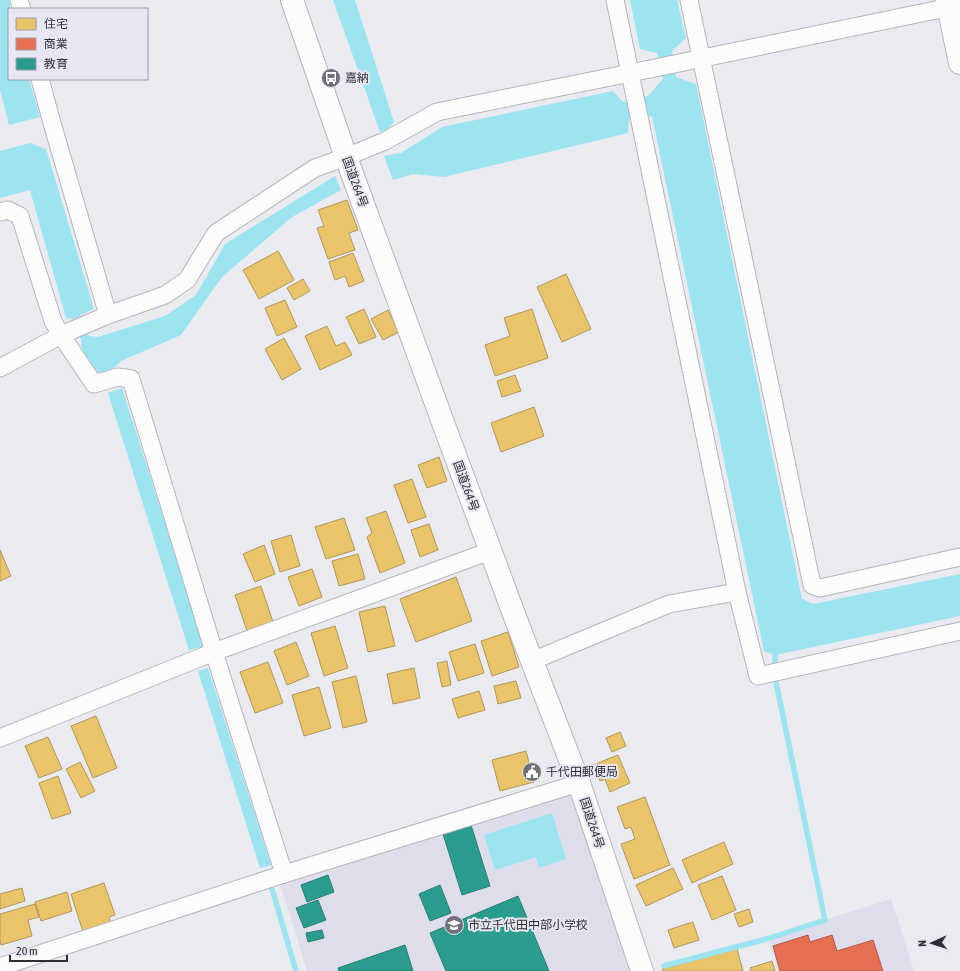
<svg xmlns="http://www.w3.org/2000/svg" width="960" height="971" font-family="'Asap Condensed','Noto Sans JP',sans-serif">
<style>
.built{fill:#ddddeb}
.water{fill:#9ce4f0}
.homes{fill:#e9c46a;stroke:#b1975a}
.shops{fill:#e76f51;stroke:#b05c48}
.schools{fill:#2a9d8f;stroke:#2b7c73}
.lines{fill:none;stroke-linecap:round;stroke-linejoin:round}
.stream{stroke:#9ce4f0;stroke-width:5.5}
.street-casing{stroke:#b5b5bb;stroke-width:19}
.secondary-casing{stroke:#b5b5bb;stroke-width:24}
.highway-casing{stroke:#b5b5bb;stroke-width:24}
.street{stroke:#fcfcfd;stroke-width:17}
.secondary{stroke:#fcfcfd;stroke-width:22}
.highway{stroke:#fcfcfd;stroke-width:22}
.labels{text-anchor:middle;stroke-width:4;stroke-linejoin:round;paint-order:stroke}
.poi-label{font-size:12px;fill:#2e2e33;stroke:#e7e7f4;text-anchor:start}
.street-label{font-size:12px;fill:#2e2e33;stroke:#e7e7f4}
</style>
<rect width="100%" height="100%" fill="#eaeaf1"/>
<g class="built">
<path d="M571,791L629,971H307L279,880Z"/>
<path d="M891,899L914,971H778L768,938Z"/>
</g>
<g class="water">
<path d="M0,0H9L11,9H9V79H29L40,117L9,125L0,90Z"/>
<path d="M333,0H355L394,122L386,131L380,132Z"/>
<path d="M630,0H677L686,38L672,51L676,77L696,84L802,599L813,604L960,574V616L775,655L764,651L652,116L629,119L628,133L444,177L413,174L393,180L384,156L401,153L442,127L613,91L623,102L648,96L663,79L657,53L640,49Z"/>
<path d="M30,143L46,149L94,309L80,315L89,336L98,337L165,316L196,295L225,244L335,176L341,190L292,217L222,277L181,335L121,361L109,373L97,372L82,349L81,340L73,319L66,318L30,190L0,198V151Z"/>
<path d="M122,388L204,646L189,650L108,393Z"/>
<path d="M208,668L271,865L260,868L198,671Z"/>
<path d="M552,813L566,859L539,868L536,857L495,870L484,835Z"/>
</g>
<g class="homes">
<path d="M347,200L358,230L349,233L355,250L328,259L317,228L324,226L318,210Z"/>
<path d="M278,251L294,280L259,299L243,270Z"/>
<path d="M353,253L364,281L349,287L345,276L335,280L329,262Z"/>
<path d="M566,274L591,329L562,342L537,287Z"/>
<path d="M303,279L310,291L294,300L287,288Z"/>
<path d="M285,300L297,327L277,336L265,308Z"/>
<path d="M364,309L376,337L359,344L346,317Z"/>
<path d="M532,309L548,358L495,376L485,345L510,336L504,318Z"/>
<path d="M388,310L399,332L383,340L371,319Z"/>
<path d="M327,326L336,346L345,342L352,355L320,370L305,336Z"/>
<path d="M284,338L301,369L282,380L265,349Z"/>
<path d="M515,375L521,391L502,397L497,381Z"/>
<path d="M534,407L544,436L501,452L491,423Z"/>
<path d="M439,457L447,481L427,488L418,465Z"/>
<path d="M412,479L426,517L408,523L394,485Z"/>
<path d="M386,511L405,563L380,573L367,537L372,533L366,518Z"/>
<path d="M344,518L355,550L326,559L315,527Z"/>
<path d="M429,524L438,550L420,557L411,530Z"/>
<path d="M291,535L300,566L280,572L271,541Z"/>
<path d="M264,545L275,574L255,582L243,554Z"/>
<path d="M0,550L11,576L0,581Z"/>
<path d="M358,554L365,579L339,586L332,561Z"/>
<path d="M312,569L322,597L299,606L288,577Z"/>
<path d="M456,577L472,621L416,642L400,599Z"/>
<path d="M261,586L274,625L248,634L235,595Z"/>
<path d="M385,606L395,646L368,652L359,612Z"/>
<path d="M335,626L348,668L324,676L311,633Z"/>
<path d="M508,632L519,667L492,676L481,641Z"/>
<path d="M296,642L309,676L287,685L274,651Z"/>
<path d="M475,644L484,673L458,681L449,652Z"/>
<path d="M447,661L451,685L442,687L437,663Z"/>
<path d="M268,662L283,703L255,713L240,672Z"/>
<path d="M414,668L420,698L393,704L387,674Z"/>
<path d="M356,676L367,722L343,728L332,682Z"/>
<path d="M516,681L521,698L498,704L494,686Z"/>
<path d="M319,687L331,728L304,736L292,695Z"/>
<path d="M479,691L485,710L458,718L452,699Z"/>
<path d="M96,716L117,768L93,778L71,726Z"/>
<path d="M620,732L626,746L612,752L606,738Z"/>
<path d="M48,737L62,769L39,778L25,746Z"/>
<path d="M526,751L534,782L500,791L492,760Z"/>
<path d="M618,755L630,783L610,792L605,779L600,781L593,765Z"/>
<path d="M80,762L95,791L81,798L66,769Z"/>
<path d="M58,776L71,813L52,819L39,783Z"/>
<path d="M645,797L670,865L634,879L621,844L635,839L631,827L625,829L617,807Z"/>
<path d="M724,842L733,864L692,883L682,860Z"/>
<path d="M673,868L683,889L646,906L636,885Z"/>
<path d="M722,876L736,910L712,920L698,885Z"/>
<path d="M104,883L115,915L109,917L111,923L83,932L71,894Z"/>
<path d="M22,888L25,901L0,909V894Z"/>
<path d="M67,892L72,911L41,921L35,902Z"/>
<path d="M35,904L39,917L28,920L32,936L1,945L0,941V914Z"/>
<path d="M749,909L753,922L739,927L734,914Z"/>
<path d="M693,922L699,940L674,948L668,930Z"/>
<path d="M737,949L743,971H663L662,969Z"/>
<path d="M772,961L775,971H751L750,968Z"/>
</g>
<path class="shops" d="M808,935L810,942L832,935L837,951L873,940L883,971H780L773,946Z"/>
<g class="schools">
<path d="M471,825L490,886L462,895L443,834Z"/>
<path d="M328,875L334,892L307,902L301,885Z"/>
<path d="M440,885L451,913L430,921L419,894Z"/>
<path d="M518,896L549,971H446L430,933Z"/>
<path d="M318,900L326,920L304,928L296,908Z"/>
<path d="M322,930L324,938L308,942L306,933Z"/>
<path d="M405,945L413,971H339L338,968Z"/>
</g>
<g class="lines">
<g class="stream">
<path d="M775,655V663"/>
<path d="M272,889L296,971"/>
<path d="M664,966L770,938L825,920L776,682"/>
</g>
<g class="street-casing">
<g id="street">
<path d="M19,0L22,9"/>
<path d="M615,0L737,592L758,676L960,631"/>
<path d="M689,0L812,585L820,588L960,557"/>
<path d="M40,79L52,123L108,315"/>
<path d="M0,212L8,210L20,216L53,321L61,335L94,384L118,377L131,379L214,652L284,874"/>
<path d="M0,368L61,335L108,315L165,295L187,280L216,233L315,168L346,157L385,141L437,112L655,68L960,5"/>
<path d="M532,661L669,604L737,592"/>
<path d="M0,738L214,652L490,551"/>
<path d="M0,967L284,874L579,783"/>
</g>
</g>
<g class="secondary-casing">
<path id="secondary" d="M947,0L960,63"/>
</g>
<g class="highway-casing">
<path id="highway" d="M292,0L346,157L445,428L515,617L579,783L642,971"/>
</g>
<use href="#street" class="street"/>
<use href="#secondary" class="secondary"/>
<use href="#highway" class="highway"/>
</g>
<defs>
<g id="bus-disc" transform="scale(1)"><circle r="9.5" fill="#707076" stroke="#e7e7f4"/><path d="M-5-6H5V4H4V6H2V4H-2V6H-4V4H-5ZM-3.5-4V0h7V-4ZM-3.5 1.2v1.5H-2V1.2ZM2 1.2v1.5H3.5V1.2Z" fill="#fff"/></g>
<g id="civic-disc" transform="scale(1)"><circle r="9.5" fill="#707076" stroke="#e7e7f4"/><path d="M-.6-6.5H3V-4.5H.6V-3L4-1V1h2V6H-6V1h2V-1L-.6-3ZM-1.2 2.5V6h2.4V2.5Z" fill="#fff"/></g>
<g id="school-disc" transform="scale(1)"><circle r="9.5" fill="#707076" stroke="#e7e7f4"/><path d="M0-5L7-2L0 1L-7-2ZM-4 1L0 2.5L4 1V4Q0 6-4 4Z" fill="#fff"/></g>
</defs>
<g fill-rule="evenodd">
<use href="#bus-disc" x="331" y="78"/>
<use href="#civic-disc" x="532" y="772"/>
<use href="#school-disc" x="454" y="925"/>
</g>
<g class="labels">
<g class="poi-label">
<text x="345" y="82">嘉納</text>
<text x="546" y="776">千代田郵便局</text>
<text x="468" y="929">市立千代田中部小学校</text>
</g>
<g class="street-label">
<text transform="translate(355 182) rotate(70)" y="4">国道264号</text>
<text transform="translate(466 486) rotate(70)" y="4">国道264号</text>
<text transform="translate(592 823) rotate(72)" y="4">国道264号</text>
</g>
</g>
<rect x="8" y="8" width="140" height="72" fill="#e7e7f4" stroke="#9d9da7"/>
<rect x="16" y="18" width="20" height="12" fill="#e9c46a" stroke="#9d9da7"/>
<text x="44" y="28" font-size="12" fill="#2e2e33">住宅</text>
<rect x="16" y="38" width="20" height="12" fill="#e76f51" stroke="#9d9da7"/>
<text x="44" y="48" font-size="12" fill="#2e2e33">商業</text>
<rect x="16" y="58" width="20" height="12" fill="#2a9d8f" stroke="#9d9da7"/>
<text x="44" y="68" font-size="12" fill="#2e2e33">教育</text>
<g transform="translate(932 943) rotate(267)" stroke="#e7e7f4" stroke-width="3" paint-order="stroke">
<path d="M0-3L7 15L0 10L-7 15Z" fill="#2e2e33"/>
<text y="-6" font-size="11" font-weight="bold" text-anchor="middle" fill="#2e2e33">N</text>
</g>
<path d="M10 955v6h57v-6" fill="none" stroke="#2e2e33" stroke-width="2"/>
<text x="16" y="955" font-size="12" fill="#2e2e33" stroke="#e7e7f4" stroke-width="3" paint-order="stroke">20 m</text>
</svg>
